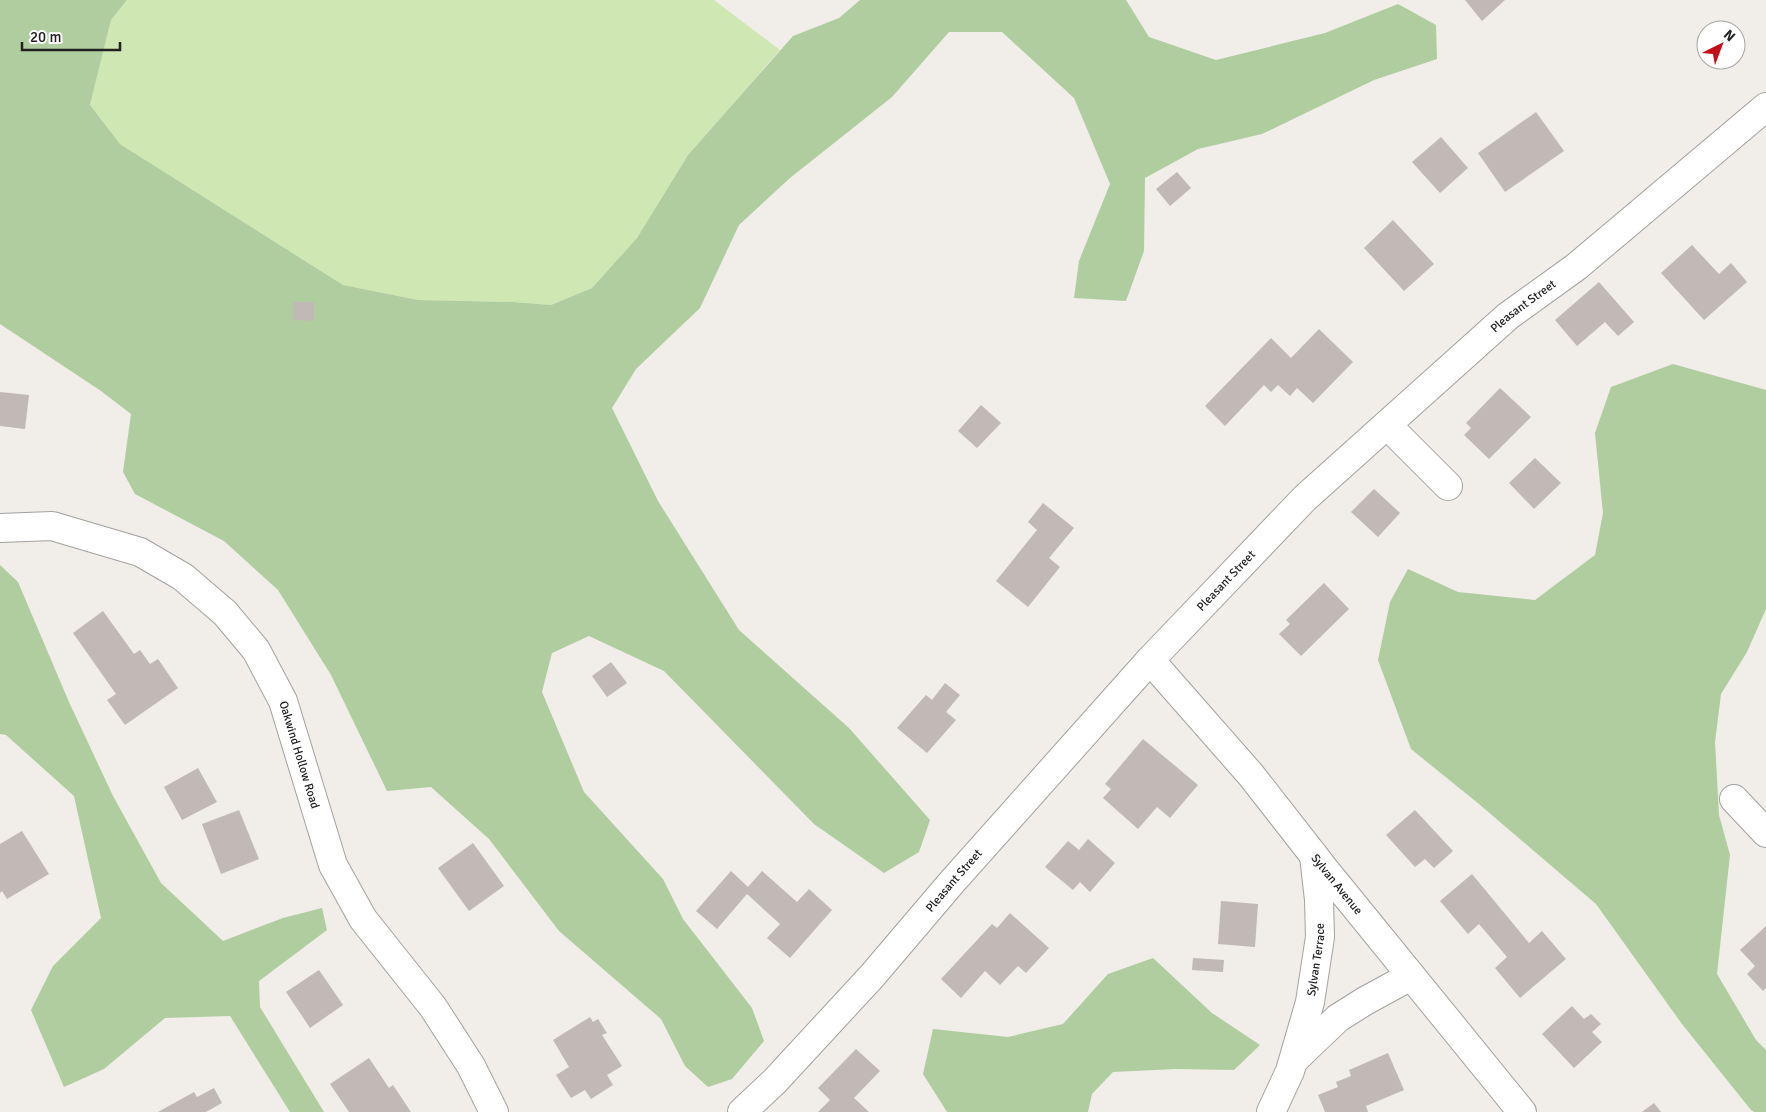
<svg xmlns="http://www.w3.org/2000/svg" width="1766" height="1112" font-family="Signika,sans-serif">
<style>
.grass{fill:#cfe7b2}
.forest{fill:#afcd9f}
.building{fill:#c1b9b5}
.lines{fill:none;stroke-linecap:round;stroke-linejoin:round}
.minor-casing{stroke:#a2a2a2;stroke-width:30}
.minor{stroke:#fff;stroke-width:28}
.labels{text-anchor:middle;stroke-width:4;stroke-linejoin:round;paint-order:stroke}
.street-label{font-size:12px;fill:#212121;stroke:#fff}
</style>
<rect width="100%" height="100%" fill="#f1ede8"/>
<path class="grass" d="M127,0H714L780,50L688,155L637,238L592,288L551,305L513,302L418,300L343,285L120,144L90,105L111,20Z"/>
<g class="forest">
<path d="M0,0H127L111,20L90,105L120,144L343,285L418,300L513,302L551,305L592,288L637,238L688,155L793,36L839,18L860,0H1126L1149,37L1216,60L1325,33L1398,4L1436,25L1437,59L1374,80L1262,134L1198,149L1145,178L1144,251L1126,301L1074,298L1079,261L1110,184L1074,98L1002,32H949L892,97L790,178L739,225L700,308L636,369L612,408L658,501L739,630L849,728L930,820L919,852L884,873L814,824L664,671L589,636L552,653L542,692L584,792L663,879L683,919L752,1008L764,1041L732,1079L708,1087L685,1066L661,1019L559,931L489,839L431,787L387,791L331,675L278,590L224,541L135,494L123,472L131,414L101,391L0,324Z"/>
<path d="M1673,364L1766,390V609L1747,652L1721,694L1715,742L1719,815L1730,855L1717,974L1756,1040L1766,1050V1112H1754L1751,1110L1682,1024L1596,904L1479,804L1411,749L1378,660L1390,602L1408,569L1458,592L1535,600L1595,555L1603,513L1595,433L1611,387Z"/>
<path d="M0,565L18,582L69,702L113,796L161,883L223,941L283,918L322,908L327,930L259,981L260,1007L324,1112H290L230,1016L165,1018L104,1069L64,1087L31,1010L53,966L101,918L74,796L6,735L0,734Z"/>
<path d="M1153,958L1212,1013L1260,1045L1234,1070L1176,1069L1113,1072L1092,1094L1088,1112H947L923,1074L933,1029L1008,1037L1063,1024L1108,974Z"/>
</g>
<g class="building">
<path d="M1465,0H1505L1482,21Z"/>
<path d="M1536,112L1564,151L1505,192L1478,153Z"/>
<path d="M1441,137L1468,168L1440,193L1412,162Z"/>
<path d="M1177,172L1191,188L1170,206L1156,189Z"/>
<path d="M1393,220L1434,264L1404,291L1364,248Z"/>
<path d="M1692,245L1719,274L1731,263L1747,282L1704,320L1661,273Z"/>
<path d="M1599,282L1634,322L1618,336L1605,322L1577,346L1555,320Z"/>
<path d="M293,302H314V321L293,320Z"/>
<path d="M1319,329L1353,362L1313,403L1297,388L1290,396L1278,385L1271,392L1264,385L1225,426L1205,406L1271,338L1291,358Z"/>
<path d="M1500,388L1531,417L1489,459L1464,435L1471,428L1466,423Z"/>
<path d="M0,392L29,395L25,429L0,426Z"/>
<path d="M981,405L1001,423L977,448L958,431Z"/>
<path d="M1535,458L1561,483L1534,509L1509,483Z"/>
<path d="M1374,489L1400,513L1378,537L1351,512Z"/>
<path d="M1043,503L1074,528L1049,558L1060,567L1028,607L996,581L1037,530L1028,522Z"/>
<path d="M1324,583L1349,609L1301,656L1279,634L1290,624L1286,620Z"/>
<path d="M103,611L134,654L140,650L150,664L158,659L178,688L125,725L107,700L116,694L73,633Z"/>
<path d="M611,662L627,683L607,697L592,676Z"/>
<path d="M945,683L960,695L946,712L956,720L927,753L897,728L926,695L932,700Z"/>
<path d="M1143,739L1198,785L1170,818L1157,807L1138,829L1103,798L1111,789L1105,784Z"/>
<path d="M198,768L217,802L182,820L164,787Z"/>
<path d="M239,810L259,859L221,874L202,824Z"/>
<path d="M1415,810L1453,851L1434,868L1425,859L1415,867L1386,835Z"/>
<path d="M22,831L49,874L7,899L2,891L0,893V844Z"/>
<path d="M1088,839L1115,863L1090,892L1080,882L1073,890L1045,867L1068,841L1079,850Z"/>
<path d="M473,843L504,886L469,911L438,868Z"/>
<path d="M731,871L748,887L762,871L797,902L809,889L832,910L790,958L767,938L780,924L747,894L717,929L696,911Z"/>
<path d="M1472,874L1529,943L1542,931L1566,959L1520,998L1495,968L1507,957L1479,924L1468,934L1440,901Z"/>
<path d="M1221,901L1258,904L1255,947L1218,944Z"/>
<path d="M1010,913L1049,948L1026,973L1018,966L1000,985L985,971L961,998L941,979L992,924L997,928Z"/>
<path d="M1766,926V988L1763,991L1747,974L1755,966L1740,950Z"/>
<path d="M1193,958L1224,960L1223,972L1192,970Z"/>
<path d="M319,970L343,1005L310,1028L286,992Z"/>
<path d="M1572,1006L1584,1019L1591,1014L1601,1024L1592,1032L1602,1042L1574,1068L1542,1034Z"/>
<path d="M590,1017L593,1022L598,1019L607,1033L602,1035L622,1066L607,1075L613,1085L591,1099L585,1090L571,1098L556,1075L569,1067L553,1040Z"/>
<path d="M856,1049L880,1071L854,1098L869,1112H818L830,1100L818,1088Z"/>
<path d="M1388,1053L1404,1090L1366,1106L1368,1112H1325L1318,1095L1338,1087L1336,1082L1351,1076L1349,1070Z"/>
<path d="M369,1058L389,1088L393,1085L411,1112H349L330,1084Z"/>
<path d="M214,1088L222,1103L206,1112H158L194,1092L197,1097Z"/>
<path d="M1654,1103L1661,1112H1642Z"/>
</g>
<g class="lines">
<g class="minor-casing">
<g id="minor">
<path d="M1387,425L1448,486"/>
<path id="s1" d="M0,528L52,526L140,552L183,577L225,613L256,650L283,701L333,865L363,919L433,1007L471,1066L494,1112"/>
<path id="s2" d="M1150,660L1251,775L1326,871L1522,1112"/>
<path d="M1734,799L1766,833"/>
<path d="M1295,1059L1338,1018L1365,1001L1411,976"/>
<path id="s3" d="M742,1112L775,1081L872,976L952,882L1150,660L1305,498L1508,316L1576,267L1766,107"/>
<path id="s4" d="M1271,1112L1290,1071L1310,1002L1320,937L1319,900L1314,856"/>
</g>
</g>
<use href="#minor" class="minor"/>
</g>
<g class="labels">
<g class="street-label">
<text dy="4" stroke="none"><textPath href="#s3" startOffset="1124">Pleasant Street</textPath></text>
<text dy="4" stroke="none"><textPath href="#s3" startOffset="719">Pleasant Street</textPath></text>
<text dy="4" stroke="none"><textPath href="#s1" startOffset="411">Oakwind Hollow Road</textPath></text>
<text dy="4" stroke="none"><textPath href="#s3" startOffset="314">Pleasant Street</textPath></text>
<text dy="4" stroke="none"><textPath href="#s2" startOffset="292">Sylvan Avenue</textPath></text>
<text dy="4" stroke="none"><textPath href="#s4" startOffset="160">Sylvan Terrace</textPath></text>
</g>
</g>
<g transform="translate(1721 45) rotate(42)"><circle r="24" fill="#ffffff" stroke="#a6a6a6"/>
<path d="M0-4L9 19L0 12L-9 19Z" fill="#c60c16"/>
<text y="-8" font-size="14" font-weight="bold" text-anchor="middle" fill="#212121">N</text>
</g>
<path d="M22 42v8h98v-8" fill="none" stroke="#212121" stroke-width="2.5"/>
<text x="30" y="42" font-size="15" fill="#212121" stroke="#ffffff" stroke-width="4" paint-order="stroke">20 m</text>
</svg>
